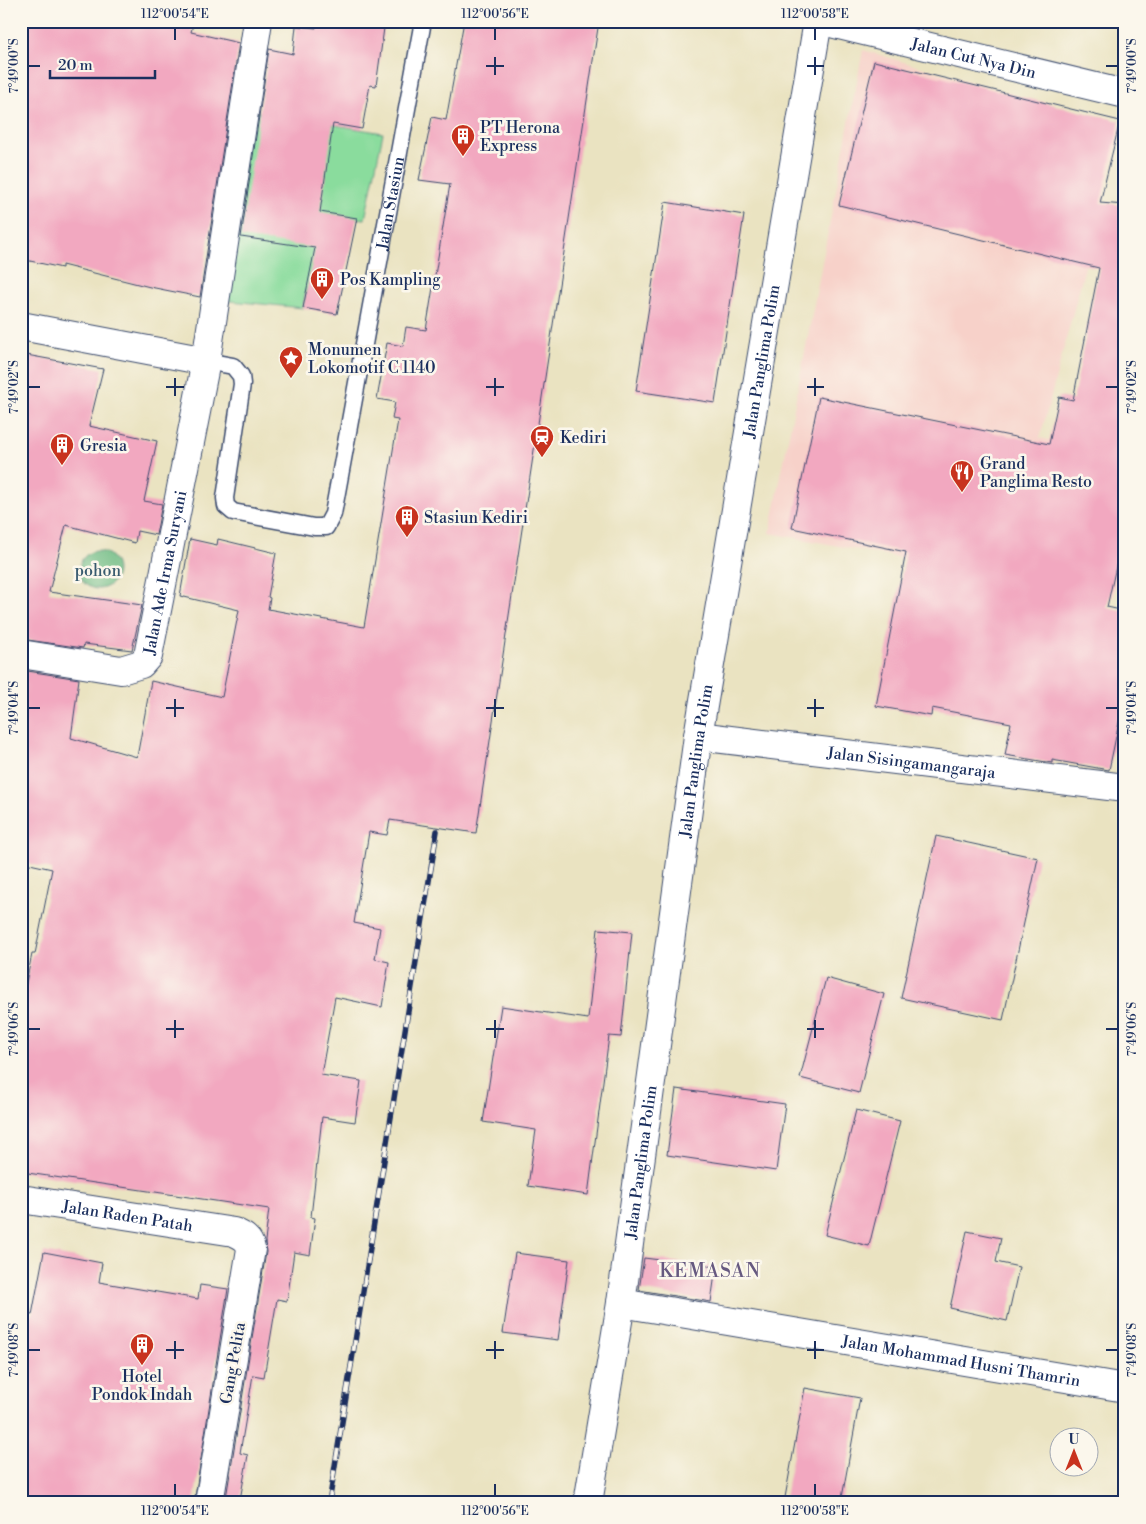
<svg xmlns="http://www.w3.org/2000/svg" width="1146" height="1524" font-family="'Libre Bodoni',serif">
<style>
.built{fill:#f7d1c9}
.green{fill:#8adc9d;stroke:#52867e}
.forest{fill:#6fbc84;stroke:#457671}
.building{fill:#f2a8c0}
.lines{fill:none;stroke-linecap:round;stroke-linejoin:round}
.lane-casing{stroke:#3a4a6d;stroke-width:19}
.street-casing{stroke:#3a4a6d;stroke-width:30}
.secondary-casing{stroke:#3a4a6d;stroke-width:30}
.lane{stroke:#fff;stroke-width:16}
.street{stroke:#fff;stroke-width:28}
.secondary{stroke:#fff;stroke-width:28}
.rail-casing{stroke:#1b2f5e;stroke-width:5.5}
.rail{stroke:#fbf7ec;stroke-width:4;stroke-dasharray:11;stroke-linecap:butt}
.ticks{fill:none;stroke:#1b2f5e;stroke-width:2}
.labels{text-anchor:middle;stroke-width:5;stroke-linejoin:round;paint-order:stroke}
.street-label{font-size:16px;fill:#1b2f5e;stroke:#fbf7ec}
.poi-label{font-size:16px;fill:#1b2f5e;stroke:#fbf7ec;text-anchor:start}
.park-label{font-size:16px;fill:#375a6e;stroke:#fbf7ec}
.quarter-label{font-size:19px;letter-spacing:1px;fill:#665980;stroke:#fbf7ec}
.neatline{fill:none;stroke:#1b2f5e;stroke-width:2}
.ticks-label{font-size:12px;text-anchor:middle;fill:#1b2f5e}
</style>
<rect width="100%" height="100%" fill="#fbf7ec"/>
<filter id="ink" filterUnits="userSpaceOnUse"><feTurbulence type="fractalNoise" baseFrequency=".02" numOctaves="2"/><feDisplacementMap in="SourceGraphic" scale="10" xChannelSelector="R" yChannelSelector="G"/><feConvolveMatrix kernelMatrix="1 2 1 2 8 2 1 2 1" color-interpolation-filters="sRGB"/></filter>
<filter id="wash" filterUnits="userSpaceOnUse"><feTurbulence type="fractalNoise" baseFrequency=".0096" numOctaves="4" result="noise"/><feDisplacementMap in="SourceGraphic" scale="20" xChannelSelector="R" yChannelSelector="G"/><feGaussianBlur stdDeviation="1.12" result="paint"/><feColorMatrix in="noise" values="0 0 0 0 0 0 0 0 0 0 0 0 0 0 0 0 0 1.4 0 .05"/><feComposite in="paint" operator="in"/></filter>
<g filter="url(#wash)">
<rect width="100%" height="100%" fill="#eae3c1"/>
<path class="built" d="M863,50L1122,127L1040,438L1125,457V551H1123L1113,598L770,533Z"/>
<path class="green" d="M240,109L383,133L365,219L355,218L312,291L306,290L303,308L210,299Z"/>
<circle class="forest" cx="98" cy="570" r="19"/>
<g id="blocks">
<g class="building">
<path d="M29,21H194L191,32L239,43L200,297L150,287L62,265V268L21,259V49Z"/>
<path d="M317,21H385L376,86L370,85L362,129L333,124L320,212L357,218L337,314L303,308L315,248L241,237L269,49L293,54L296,26L316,28Z"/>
<path d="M464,21H599L476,833L390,820L387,835L369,832L354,923L380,928L375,959L389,962L382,1007L335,997L321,1075L361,1081L355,1122L322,1117L311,1217L315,1218L310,1255L294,1252L287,1301L277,1299L264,1377L253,1375L240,1453L248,1455L240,1500L226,1498L266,1252L265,1241L269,1209L21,1172V1007L32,954H35L52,869L21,862V670L79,679L71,738L137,757L151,681L222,697L239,610L180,596L190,539L217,545L218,539L276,553L268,597L270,598L268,609L364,627L398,420L392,419L395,402L377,399L387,343L403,346L406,327L426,330L450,184L419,180L432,117L446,120Z"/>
<path d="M874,61L1120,121L1100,203L1125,205V526L1107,607L1125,611V709L1122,708L1109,770L1052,760V763L1005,755L1011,723L932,708L931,716L876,706L906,552L792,528L819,397L1049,444L1059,397L1073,400L1099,268L839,205Z"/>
<path d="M665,202L744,215L715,403L636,391Z"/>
<path d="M21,354L103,369L89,426L157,441L144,501L162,504L156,535L137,531L135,543L66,525L49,592L142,605L132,650L84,644L83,648L21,639Z"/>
<path d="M936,836L1038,858L1003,1020L901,998Z"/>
<path d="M598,929L632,932L621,1037L609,1036L588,1195L528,1186L536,1130L483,1122L501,1006L588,1019Z"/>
<path d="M826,978L884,994L859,1093L800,1078Z"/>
<path d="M676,1089L785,1104L776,1171L667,1155Z"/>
<path d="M856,1110L900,1121L869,1246L825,1235Z"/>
<path d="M967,1231L1001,1238L996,1262L1019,1267L1007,1321L950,1308Z"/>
<path d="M44,1252L102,1263L99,1282L198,1299L200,1285L228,1289L194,1503H21V1313L32,1315Z"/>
<path d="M515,1253L569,1260L558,1340L503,1333Z"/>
<path d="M644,1258L716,1267L711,1302L639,1290Z"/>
<path d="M805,1388L860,1398L841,1503H784Z"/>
</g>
</g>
</g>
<g filter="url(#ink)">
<use href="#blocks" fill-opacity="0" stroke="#3a4a6d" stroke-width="1"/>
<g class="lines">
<g class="lane-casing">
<g id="lane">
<path id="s1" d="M206,361L233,366L241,376L242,384L225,498L226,506L233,512L314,527H326L333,514L423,21"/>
</g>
</g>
<g class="street-casing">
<g id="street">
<path id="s2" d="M822,21L1125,94"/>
<path id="s3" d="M21,654L121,670L141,664L148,656L206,361L258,21"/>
<path id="s4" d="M698,736L1125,788"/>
<path id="s5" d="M21,1199L234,1232C243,1236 249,1239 251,1249L209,1503"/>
</g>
</g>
<g class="secondary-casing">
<g id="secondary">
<path d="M21,326L206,361"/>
<path id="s6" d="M621,1303L1125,1388"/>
<path id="s7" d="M588,1503L621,1303L698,736L818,21"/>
</g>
</g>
<use href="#lane" class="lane"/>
<use href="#street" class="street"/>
<use href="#secondary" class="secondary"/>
<g class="rail-casing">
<path id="rail" d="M329,1503L437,831"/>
</g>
<use href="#rail" class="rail"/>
</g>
</g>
<path class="ticks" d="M175,28V40M495,28V40M815,28V40M495,57V75M815,57V75M28,66H40M486,66H504M807,66H824M1106,66H1118M175,378V396M495,378V396M815,378V396M28,387H40M166,387H184M486,387H504M807,387H824M1106,387H1118M175,699V717M495,699V717M815,699V717M28,708H40M166,708H184M486,708H504M807,708H824M1106,708H1118M175,1020V1038M495,1020V1038M815,1020V1038M28,1029H40M166,1029H184M486,1029H504M807,1029H824M1106,1029H1118M175,1341V1359M495,1341V1359M815,1341V1359M28,1350H40M166,1350H184M486,1350H504M807,1350H824M1106,1350H1118M175,1484V1496M495,1484V1496M815,1484V1496"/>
<defs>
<g id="building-pin" transform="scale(1.25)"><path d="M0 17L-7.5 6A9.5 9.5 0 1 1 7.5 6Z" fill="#c8321e" stroke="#fbf7ec"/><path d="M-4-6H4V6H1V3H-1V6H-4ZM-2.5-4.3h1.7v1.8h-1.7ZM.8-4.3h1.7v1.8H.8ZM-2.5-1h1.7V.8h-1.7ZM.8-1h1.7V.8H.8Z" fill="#fff"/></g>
<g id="sight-pin" transform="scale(1.25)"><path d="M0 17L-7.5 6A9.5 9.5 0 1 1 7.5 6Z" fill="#c8321e" stroke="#fbf7ec"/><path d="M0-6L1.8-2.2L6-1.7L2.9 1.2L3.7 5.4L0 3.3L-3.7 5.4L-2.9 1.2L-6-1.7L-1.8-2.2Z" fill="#fff"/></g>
<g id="station-pin" transform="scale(1.25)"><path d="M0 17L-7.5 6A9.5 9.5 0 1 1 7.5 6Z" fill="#c8321e" stroke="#fbf7ec"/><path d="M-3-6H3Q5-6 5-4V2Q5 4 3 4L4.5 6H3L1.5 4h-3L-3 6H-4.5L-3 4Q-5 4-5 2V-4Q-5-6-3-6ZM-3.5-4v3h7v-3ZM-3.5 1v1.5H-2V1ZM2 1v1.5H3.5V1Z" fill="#fff"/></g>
<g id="restaurant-pin" transform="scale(1.25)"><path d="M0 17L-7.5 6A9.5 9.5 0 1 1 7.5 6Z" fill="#c8321e" stroke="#fbf7ec"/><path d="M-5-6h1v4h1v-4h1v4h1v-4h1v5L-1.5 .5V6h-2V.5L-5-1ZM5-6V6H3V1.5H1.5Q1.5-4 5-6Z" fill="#fff"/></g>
</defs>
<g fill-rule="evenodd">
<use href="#building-pin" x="463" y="136"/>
<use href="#building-pin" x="322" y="279"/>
<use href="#sight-pin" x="291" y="358"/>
<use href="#station-pin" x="542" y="437"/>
<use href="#building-pin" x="62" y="445"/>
<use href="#restaurant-pin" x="962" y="472"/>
<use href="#building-pin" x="407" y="517"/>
<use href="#building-pin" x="142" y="1345"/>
</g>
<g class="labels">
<g class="street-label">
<text dy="6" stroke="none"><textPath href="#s2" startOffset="156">Jalan Cut Nya Din</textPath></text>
<text dy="6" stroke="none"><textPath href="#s1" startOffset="606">Jalan Stasiun</textPath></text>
<text dy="6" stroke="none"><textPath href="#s7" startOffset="1155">Jalan Panglima Polim</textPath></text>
<text dy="6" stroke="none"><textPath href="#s3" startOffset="218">Jalan Ade Irma Suryani</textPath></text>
<text dy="6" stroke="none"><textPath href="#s7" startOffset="750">Jalan Panglima Polim</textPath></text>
<text dy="6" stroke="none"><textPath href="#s4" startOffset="215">Jalan Sisingamangaraja</textPath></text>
<text dy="6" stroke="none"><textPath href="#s7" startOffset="345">Jalan Panglima Polim</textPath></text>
<text dy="6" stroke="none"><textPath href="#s5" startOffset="108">Jalan Raden Patah</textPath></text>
<text dy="6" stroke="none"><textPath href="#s6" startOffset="345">Jalan Mohammad Husni Thamrin</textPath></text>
<text transform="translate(232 1363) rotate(-80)" y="6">Gang Pelita</text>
</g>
<g class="poi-label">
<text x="480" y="133">PT Herona<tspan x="480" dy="18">Express</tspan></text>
<text x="340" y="285">Pos Kampling</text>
<text x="308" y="355">Monumen<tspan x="308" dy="18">Lokomotif C 1140</tspan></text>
<text x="560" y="443">Kediri</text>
<text x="80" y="451">Gresia</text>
<text x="980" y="469">Grand<tspan x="980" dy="18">Panglima Resto</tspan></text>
<text x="424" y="523">Stasiun Kediri</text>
<text x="142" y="1382" text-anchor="middle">Hotel<tspan x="142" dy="18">Pondok Indah</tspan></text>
</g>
<g class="park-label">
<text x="98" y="576">pohon</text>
</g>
<g class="quarter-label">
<text x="710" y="1277">KEMASAN</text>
</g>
</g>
<rect width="1146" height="1524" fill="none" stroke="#fbf7ec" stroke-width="55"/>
<g transform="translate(1074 1452)"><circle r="24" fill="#fbf7ec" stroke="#a1a7b3"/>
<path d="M0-4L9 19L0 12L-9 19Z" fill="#c8321e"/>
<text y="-8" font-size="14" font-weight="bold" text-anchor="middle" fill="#1b2f5e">U</text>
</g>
<path d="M50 70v8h105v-8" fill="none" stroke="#1b2f5e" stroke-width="2.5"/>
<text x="58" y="70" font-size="15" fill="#1b2f5e" stroke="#fbf7ec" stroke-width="4" paint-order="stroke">20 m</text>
<rect x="28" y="28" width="1090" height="1468" class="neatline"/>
<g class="ticks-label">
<text x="175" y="18">112°00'54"E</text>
<text x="495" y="18">112°00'56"E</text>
<text x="815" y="18">112°00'58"E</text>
<text transform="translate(14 66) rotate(-90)" y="4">7°49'00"S</text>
<text transform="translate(1132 66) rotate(-90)" y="4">7°49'00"S</text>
<text transform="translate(14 387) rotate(-90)" y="4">7°49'02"S</text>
<text transform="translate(1132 387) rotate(-90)" y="4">7°49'02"S</text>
<text transform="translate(14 708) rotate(-90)" y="4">7°49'04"S</text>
<text transform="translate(1132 708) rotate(-90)" y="4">7°49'04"S</text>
<text transform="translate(14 1029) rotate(-90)" y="4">7°49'06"S</text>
<text transform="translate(1132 1029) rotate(-90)" y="4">7°49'06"S</text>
<text transform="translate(14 1350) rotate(-90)" y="4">7°49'08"S</text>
<text transform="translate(1132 1350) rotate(-90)" y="4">7°49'08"S</text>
<text x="175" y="1515">112°00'54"E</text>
<text x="495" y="1515">112°00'56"E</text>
<text x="815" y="1515">112°00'58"E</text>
</g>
</svg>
